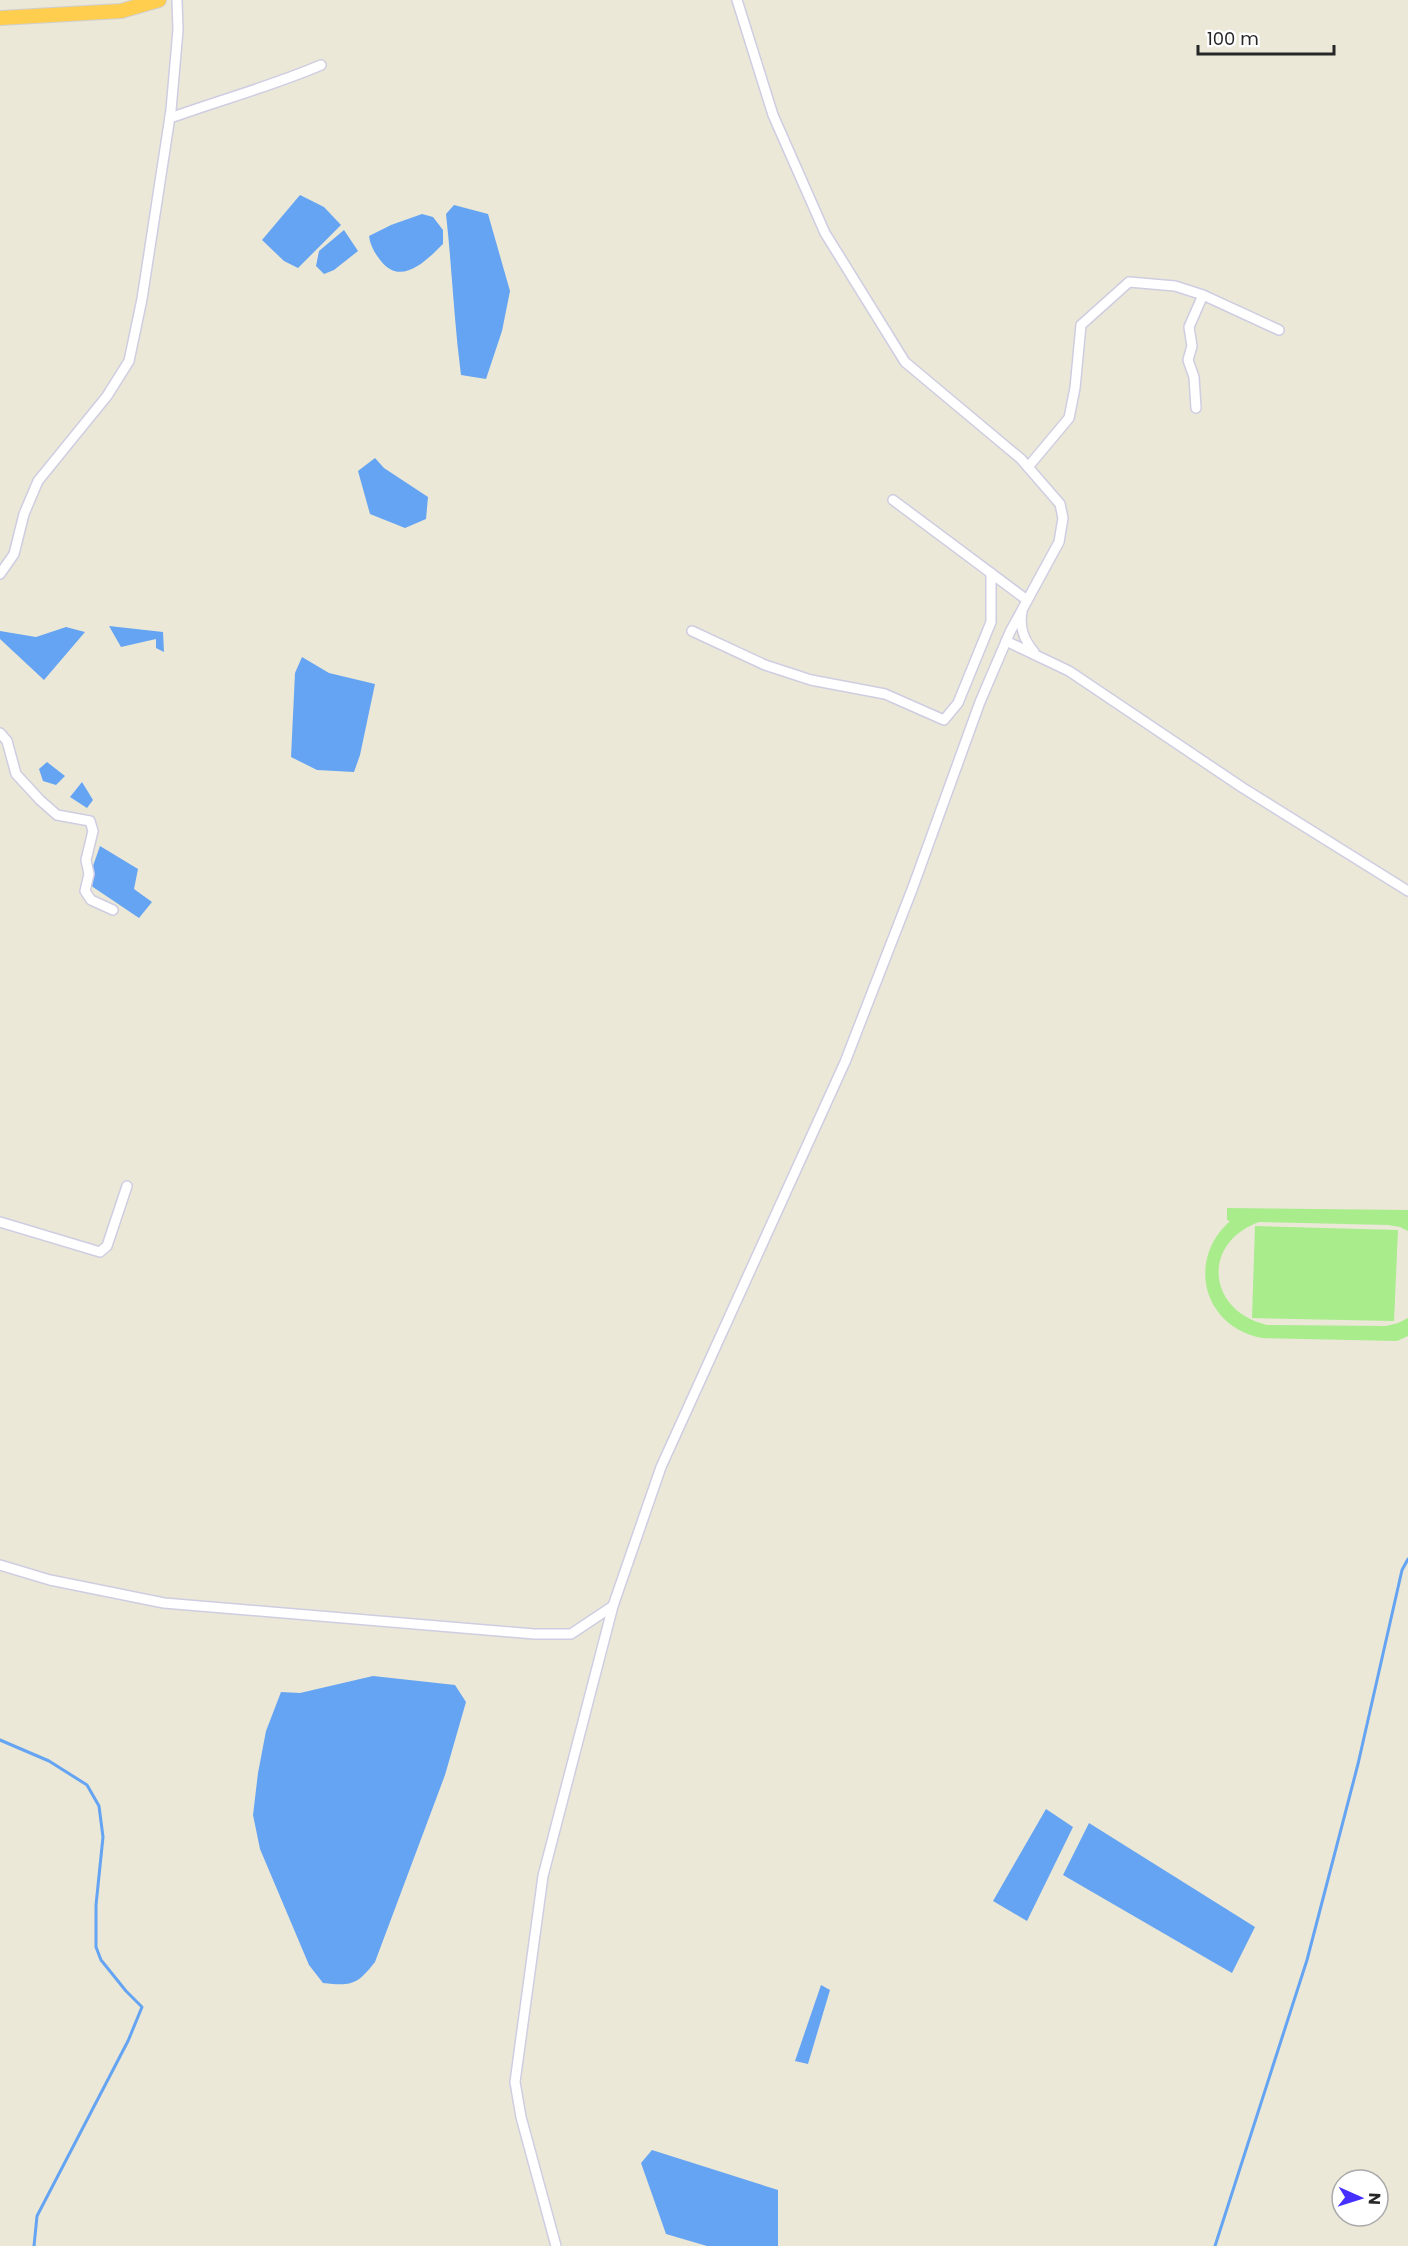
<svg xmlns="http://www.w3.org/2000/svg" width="1408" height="2246" font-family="Poppins,sans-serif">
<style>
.pitch{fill:#a8ec8c}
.water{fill:#65a4f2}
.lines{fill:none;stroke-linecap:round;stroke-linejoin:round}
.stream{stroke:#65a4f2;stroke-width:3}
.minor-casing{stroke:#cfcde1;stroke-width:12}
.highway-casing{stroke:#cfcfcf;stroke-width:16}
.minor{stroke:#fff;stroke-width:9}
.highway{stroke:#ffce4e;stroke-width:14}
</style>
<rect width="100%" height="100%" fill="#ebe8d8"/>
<g class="pitch">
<path d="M1227,1208L1408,1210V1231L1400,1227L1388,1225L1259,1222C1201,1243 1207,1311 1267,1325L1386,1326L1398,1323L1408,1318V1336L1397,1341L1262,1338C1203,1327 1186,1260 1230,1221L1227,1220Z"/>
<path d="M1255,1226L1398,1230L1394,1321L1252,1318Z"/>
</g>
<g class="water">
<path d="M300,195L324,207L341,225L298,268L284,261L262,240Z"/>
<path d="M454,205L488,214L510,291L502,331L486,379L461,375C454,322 452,268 446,214Z"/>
<path d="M422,214L433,217L443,230V244C427,260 401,287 381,261C375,254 370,245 369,236L391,225Z"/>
<path d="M344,230L358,251L334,270L324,274L316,266L319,251Z"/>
<path d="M375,458L384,468L428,497L426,519L405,528L370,514L358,471Z"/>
<path d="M109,626L163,632L164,652L156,648V639L121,647Z"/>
<path d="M66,627L85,632L44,680L0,639V631L36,637Z"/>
<path d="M302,657L329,673L375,684L360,755L354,772L317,770L291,757L295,673Z"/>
<path d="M47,762L65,776L56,785L43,781L39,769Z"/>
<path d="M82,782L93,800L87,808L70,797Z"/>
<path d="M100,846L138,869L134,889L152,902L139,918L87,883Z"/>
<path d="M373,1676L455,1685L466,1702L445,1775L375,1962C357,1985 352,1986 323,1983L309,1965L260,1849L253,1815L258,1773L266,1731L281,1692L300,1693Z"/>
<path d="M1046,1809L1073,1827L1027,1921L993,1901Z"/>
<path d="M1089,1823L1255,1927L1232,1973L1063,1875Z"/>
<path d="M821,1985L830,1990L808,2064L795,2061Z"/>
<path d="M652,2150L778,2190V2246H707L666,2234L641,2163Z"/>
</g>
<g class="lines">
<g class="stream">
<path d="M0,1740L49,1761L87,1785L99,1806L103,1837L96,1905V1947L101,1960L126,1991L142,2007L128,2041L37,2216L34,2246"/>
<path d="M1215,2246L1307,1960L1358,1764L1402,1570L1408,1559"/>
</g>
<g class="minor-casing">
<g id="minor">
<path d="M170,118C220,100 272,86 321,65"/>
<path d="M1196,408L1194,377L1188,360L1192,346L1189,327L1203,295"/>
<path d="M1028,467L1069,418L1075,388L1081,325L1129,282L1175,286L1203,295L1279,330"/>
<path d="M893,500L1027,600"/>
<path d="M0,574L14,554L24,514L38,481L107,396L129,361L142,299L171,110L178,30L177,0"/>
<path d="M1022,612C1019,628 1024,640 1034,652"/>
<path d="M692,631L765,665L811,680L885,694L944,720L958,703L991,622V573"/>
<path d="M1006,641L1069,671L1243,788L1408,891"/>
<path d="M0,733L7,741L16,774L40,800L57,815L90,821L93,831L86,860L89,874L85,891L91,900L113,910"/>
<path d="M0,1222L100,1252L107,1246L127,1186"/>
<path d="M0,1565L50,1580L164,1603L534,1634H571L613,1606"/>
<path d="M556,2246L521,2117L515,2082L543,1876L613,1606L661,1467L845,1062L913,887L980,702L1010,632L1059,542L1063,518L1060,504L1021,459L905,362L825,233L773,115L737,0"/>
</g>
</g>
<g class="highway-casing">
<path id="highway" d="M0,18L121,11L159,0"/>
</g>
<use href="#minor" class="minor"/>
<use href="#highway" class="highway"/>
</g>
<g transform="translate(1360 2198) rotate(93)"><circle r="28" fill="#ffffff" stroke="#a9a9a9" stroke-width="1.5"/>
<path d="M0-4.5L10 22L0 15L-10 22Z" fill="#4530ff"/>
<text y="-9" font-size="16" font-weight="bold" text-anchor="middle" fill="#272727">N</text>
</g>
<path d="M1198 45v9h136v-9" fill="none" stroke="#272727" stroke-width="3"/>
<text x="1207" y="45" font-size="18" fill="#272727" stroke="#ffffff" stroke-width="4.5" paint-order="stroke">100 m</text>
</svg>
